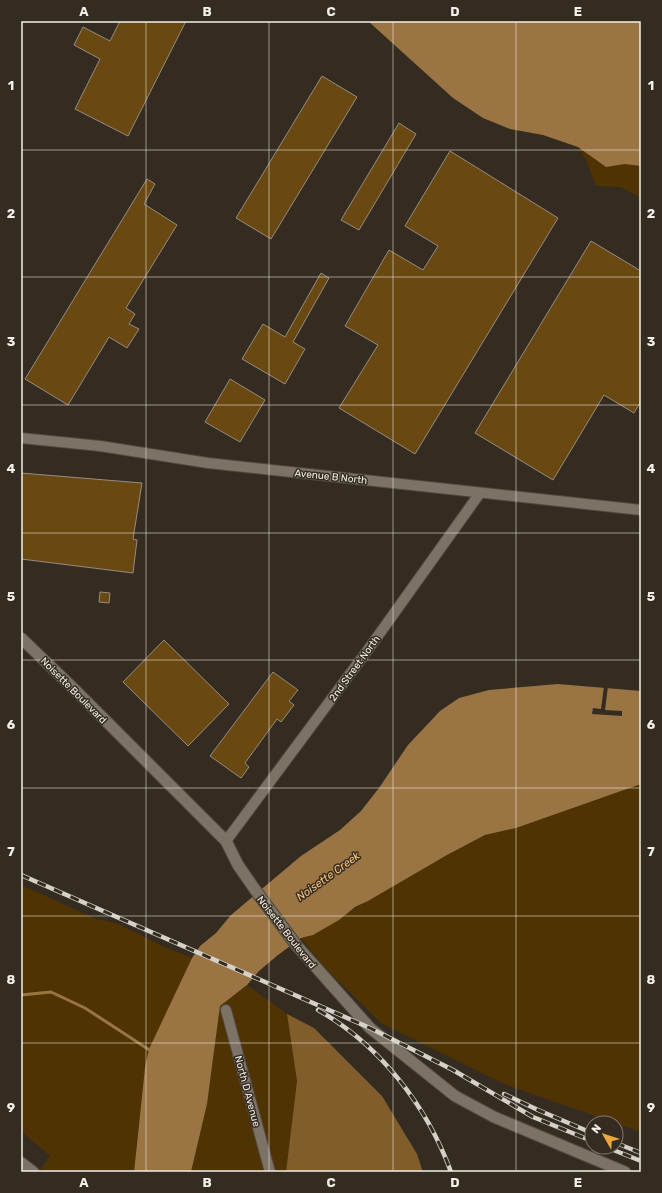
<svg xmlns="http://www.w3.org/2000/svg" width="662" height="1193" font-family="Rubik,sans-serif">
<style>
.green{fill:#503302}
.forest{fill:#805d2a}
.water{fill:#9a7543}
.pier{fill:#342c21}
.lines{fill:none;stroke-linecap:round;stroke-linejoin:round}
.stream{stroke:#9a7543;stroke-width:3}
.building{fill:#6a4812;stroke:#968c80}
.minor-casing{stroke:#50493f;stroke-width:12}
.tertiary-casing{stroke:#50493f;stroke-width:13}
.minor{stroke:#7c7265;stroke-width:10}
.tertiary{stroke:#7c7265;stroke-width:11}
.rail-casing{stroke:#d5d0c8;stroke-width:4.5}
.rail{stroke:#342c21;stroke-width:3;stroke-dasharray:9;stroke-linecap:butt}
.grid{fill:none;stroke:#f4efe8;stroke-width:1;stroke-opacity:0.55}
.labels{text-anchor:middle;stroke-width:3;stroke-linejoin:round;paint-order:stroke}
.street-label{font-size:10px;fill:#f4efe8;stroke:#342c21}
.water-label{font-size:11px;font-style:italic;fill:#fdc67b;stroke:#342c21}
.neatline{fill:none;stroke:#f4efe8;stroke-width:1.5}
.grid-label{font-size:13px;text-anchor:middle;font-weight:bold;fill:#f4efe8}
</style>
<rect width="100%" height="100%" fill="#342c21"/>
<g class="green">
<path d="M518,110L641,130V198L621,187L596,186L586,160L578,147L543,135L510,129L483,118Z"/>
<path d="M641,784V1132L504,1084L381,1023L323,966L301,938C327,931 344,912 368,901L447,855L486,835L516,828Z"/>
<path d="M21,885L96,919L116,923L165,947L192,958L179,987L142,1101L138,1130L134,1172H39L50,1156L21,1131Z"/>
<path d="M247,985L287,1014L297,1081L286,1172H191L207,1104L220,1006Z"/>
</g>
<path class="forest" d="M287,1014L314,1028L382,1096L417,1154L423,1172H286L297,1081Z"/>
<g class="water">
<path d="M368,21H641V166L625,164L606,167L578,147L543,135L510,129L483,118L453,98Z"/>
<path d="M558,684L641,691V784L516,828L485,835L447,855L368,901L355,907L339,920L313,935L301,938L278,955L259,971L247,985L220,1006L207,1104L191,1172H134L145,1068L149,1049L192,958L200,946L216,933L231,915L301,856L340,830L361,811L379,788L408,745L440,711L459,698L489,690Z"/>
</g>
<path class="pier" d="M604,686H608L605,710L622,711V716L592,714L593,708L601,709Z"/>
<g class="lines">
<path class="stream" d="M21,995L51,992L85,1008L151,1051"/>
</g>
<g class="building">
<path d="M120,21H186L128,136L75,109L100,59L74,45L83,27L110,41Z"/>
<path d="M322,76L357,97L271,239L236,218Z"/>
<path d="M399,123L416,134L359,230L341,220Z"/>
<path d="M450,151L558,218L415,454L339,408L378,345L345,326L389,250L423,270L438,246L405,226Z"/>
<path d="M147,179L155,184L144,204L177,225L126,308L135,314L129,324L139,329L127,348L109,337L68,405L25,379Z"/>
<path d="M591,241L641,271V401L634,413L604,395L553,480L475,433Z"/>
<path d="M321,273L329,278L293,342L305,349L285,384L242,359L263,324L285,337Z"/>
<path d="M230,379L265,400L240,442L205,422Z"/>
<path d="M21,473L142,483L133,539L137,540L133,573L21,559Z"/>
<path d="M100,592L110,593L109,603L99,602Z"/>
<path d="M164,640L229,704L188,746L123,682Z"/>
<path d="M273,672L298,690L289,701L294,705L281,722L277,719L245,763L249,767L241,778L210,756Z"/>
</g>
<g class="lines">
<g class="minor-casing">
<g id="minor">
<path d="M21,438L100,446L208,463L641,510"/>
<path d="M226,841L370,647L480,493"/>
<path d="M226,1010L270,1172"/>
<path d="M21,1162L34,1172"/>
</g>
</g>
<g class="tertiary-casing">
<path id="tertiary" d="M21,638L73,688L226,841L238,865L256,891L297,946L370,1028L455,1096L494,1117L625,1172"/>
</g>
<use href="#minor" class="minor"/>
<use href="#tertiary" class="tertiary"/>
<g class="rail-casing">
<g id="rail">
<path d="M21,875L370,1028L453,1070L533,1117L592,1141"/>
<path d="M318,1010C380,1045 427,1106 451,1172"/>
<path d="M504,1094L538,1110L592,1133"/>
<path d="M616,1143L641,1153"/>
<path d="M606,1147L641,1161"/>
</g>
</g>
<use href="#rail" class="rail"/>
</g>
<path class="grid" d="M146,21V1172M269,21V1172M393,21V1172M516,21V1172M21,150H641M21,277H641M21,405H641M21,533H641M21,660H641M21,788H641M21,916H641M21,1043H641"/>
<g class="labels">
<g class="street-label">
<text transform="translate(331 476) rotate(6)" y="4">Avenue B North</text>
<text transform="translate(354 668) rotate(-54)" y="4">2nd Street North</text>
<text transform="translate(74 690) rotate(45)" y="4">Noisette Boulevard</text>
<text transform="translate(287 932) rotate(52)" y="4">Noisette Boulevard</text>
<text transform="translate(248 1091) rotate(75)" y="4">North D Avenue</text>
</g>
<g class="water-label">
<text transform="translate(328 876) rotate(-36)" y="4">Noisette Creek</text>
</g>
</g>
<rect width="662" height="1193" fill="none" stroke="#342c21" stroke-width="44"/>
<g transform="translate(604 1135) rotate(309)"><circle r="19" fill="#342c21" stroke="#817a71"/>
<path d="M0-3L7 15L0 10L-7 15Z" fill="#eda83c"/>
<text y="-6" font-size="11" font-weight="bold" text-anchor="middle" fill="#f4efe8">N</text>
</g>
<rect x="22" y="22" width="618" height="1149" class="neatline"/>
<g class="grid-label">
<text x="84" y="16">A</text>
<text x="207" y="16">B</text>
<text x="331" y="16">C</text>
<text x="455" y="16">D</text>
<text x="578" y="16">E</text>
<text x="11" y="90">1</text>
<text x="651" y="90">1</text>
<text x="11" y="218">2</text>
<text x="651" y="218">2</text>
<text x="11" y="346">3</text>
<text x="651" y="346">3</text>
<text x="11" y="473">4</text>
<text x="651" y="473">4</text>
<text x="11" y="601">5</text>
<text x="651" y="601">5</text>
<text x="11" y="729">6</text>
<text x="651" y="729">6</text>
<text x="11" y="856">7</text>
<text x="651" y="856">7</text>
<text x="11" y="984">8</text>
<text x="651" y="984">8</text>
<text x="11" y="1112">9</text>
<text x="651" y="1112">9</text>
<text x="84" y="1187">A</text>
<text x="207" y="1187">B</text>
<text x="331" y="1187">C</text>
<text x="455" y="1187">D</text>
<text x="578" y="1187">E</text>
</g>
</svg>
